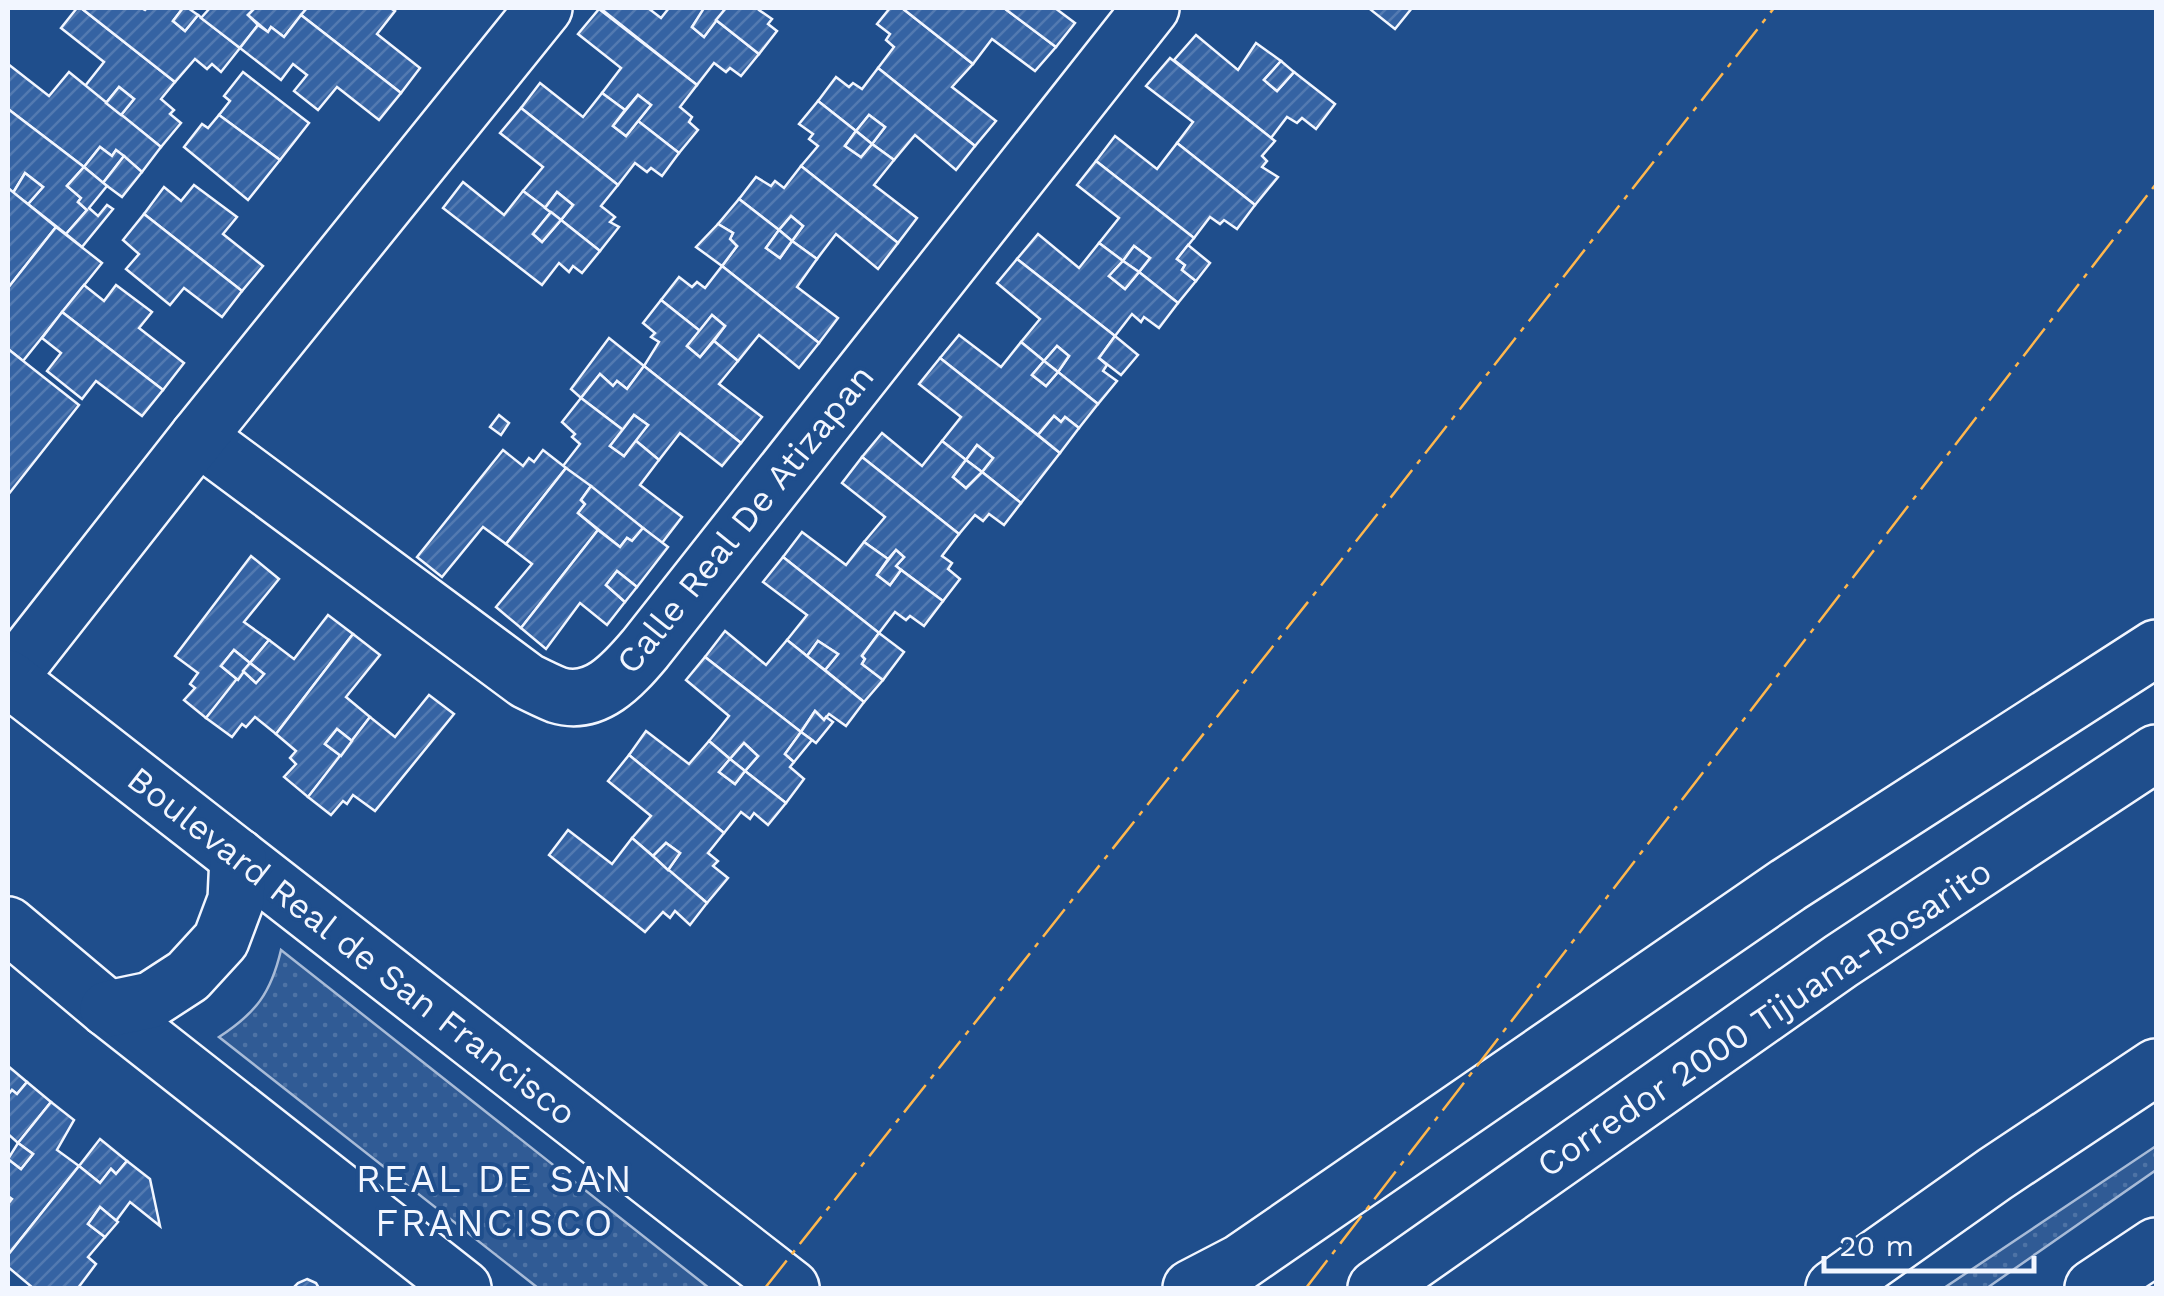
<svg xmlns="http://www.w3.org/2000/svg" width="2164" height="1296" font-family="'Work Sans',sans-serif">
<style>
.grass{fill:url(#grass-dots);stroke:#a8bbd7;stroke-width:2.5}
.building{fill:url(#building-hatch);stroke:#f2f6ff;stroke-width:2.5}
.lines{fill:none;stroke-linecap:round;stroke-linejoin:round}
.minor-casing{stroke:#f2f6ff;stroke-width:60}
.major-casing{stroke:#f2f6ff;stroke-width:60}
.highway-casing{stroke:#f2f6ff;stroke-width:60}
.minor{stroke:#1f4e8c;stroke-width:55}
.major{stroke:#1f4e8c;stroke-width:55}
.highway{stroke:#1f4e8c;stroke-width:55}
.power{stroke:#ffb74d;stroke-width:2.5;stroke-dasharray:35 8 5 8;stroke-linecap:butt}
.labels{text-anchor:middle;stroke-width:8;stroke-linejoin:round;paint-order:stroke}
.street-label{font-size:35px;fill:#f2f6ff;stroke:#1f4e8c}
.neighbourhood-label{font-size:38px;letter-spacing:2.5px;fill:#f2f6ff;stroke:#1f4e8c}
</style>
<defs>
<pattern id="grass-dots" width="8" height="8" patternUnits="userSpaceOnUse" patternTransform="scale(2.5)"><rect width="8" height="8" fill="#305b95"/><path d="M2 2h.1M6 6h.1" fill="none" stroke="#4e73a5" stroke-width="1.8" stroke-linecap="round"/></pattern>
<pattern id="building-hatch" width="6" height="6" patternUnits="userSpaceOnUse" patternTransform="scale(2.5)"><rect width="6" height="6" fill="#3563a3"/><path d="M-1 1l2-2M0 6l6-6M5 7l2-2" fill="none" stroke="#537ab1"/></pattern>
</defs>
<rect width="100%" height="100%" fill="#1f4e8c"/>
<g class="grass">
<path d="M281,950L709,1288H538L219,1037C256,1013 271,993 281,950Z"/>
<path d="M2156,1146V1170L1987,1288H1944Z"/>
</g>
<g class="building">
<path d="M77,8H81L175,82L161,99L174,110L170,114L181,123L161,147L121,115L134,99L119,87L106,103L85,86L104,62L61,28Z"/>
<path d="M81,8H141L145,10L147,8H183L173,21L185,31L198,15L240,48L221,72L212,64L207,69L195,59L175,82Z"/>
<path d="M183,8H188L198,15L185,31L173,21Z"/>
<path d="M210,8H250L253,10L248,15L258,25L240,48L201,18Z"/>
<path d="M250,8H307L284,37L271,27L268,32L248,15L253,10Z"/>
<path d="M307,8H390L395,11L377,34L420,68L401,93L301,15Z"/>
<path d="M600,8H648L661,18L669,8H701L704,10L692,27L704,37L716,20L759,54L741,76L730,68L726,72L714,63L697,85Z"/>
<path d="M704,8H726L704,37L692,27Z"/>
<path d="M726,8H760L759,10L772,19L768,24L777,31L759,54L716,20Z"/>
<path d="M890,8H902L973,64L952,87L996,121L975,146L878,68L894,47L886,40L890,34L877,24Z"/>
<path d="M902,8H1004L1056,47L1035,71L992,39L973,64Z"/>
<path d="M1004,8H1055L1075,23L1056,47Z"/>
<path d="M1373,8H1412L1395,29L1371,10Z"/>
<path d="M599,9L697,85L680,107L692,117L689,122L698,130L679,153L638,121L651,105L638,95L625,110L602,93L621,68L578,34Z"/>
<path d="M301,15L401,93L379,120L337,87L318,110L294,91L307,75L293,64L281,80L240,48L258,25L268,32L271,27L284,37Z"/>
<path d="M1196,35L1238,70L1256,43L1281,61L1264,80L1277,91L1294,72L1335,104L1316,129L1302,118L1297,123L1287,117L1271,138L1174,60Z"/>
<path d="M1170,58L1275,141L1262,156L1267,161L1262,167L1278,177L1255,205L1177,143L1193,122L1146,86Z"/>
<path d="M1281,61L1294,72L1277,91L1264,80Z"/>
<path d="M8,64L49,96L69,72L161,147L142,172L116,150L112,156L100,147L84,167L8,109Z"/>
<path d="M878,68L975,146L956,170L915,135L894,160L872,144L885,127L869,115L856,131L818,101L836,77L849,87L853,83L862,89Z"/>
<path d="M243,72L309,123L280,160L219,115L230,101L224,96Z"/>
<path d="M540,83L583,117L602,93L625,110L613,126L626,136L638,121L679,153L662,176L651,168L647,172L635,163L618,185L521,108Z"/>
<path d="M119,87L134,99L121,115L106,103Z"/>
<path d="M638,95L651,105L626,136L613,126Z"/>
<path d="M818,101L856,131L845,146L861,157L872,144L894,160L874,185L917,218L898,243L801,166L818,146L809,139L813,134L799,124Z"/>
<path d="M521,108L618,185L601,206L615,217L610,222L619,227L600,251L561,220L573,205L557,192L545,208L523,191L543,167L500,133Z"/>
<path d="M8,109L84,167L67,186L81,198L78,202L87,210L66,234L28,204L43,187L25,173L13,193L8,188Z"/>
<path d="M219,115L280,160L248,200L184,147L202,124L208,128Z"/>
<path d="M869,115L885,127L872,144L856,131Z"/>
<path d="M856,131L872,144L861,157L845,146Z"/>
<path d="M1115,136L1157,169L1177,143L1255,205L1237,229L1224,220L1220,224L1210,217L1194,238L1096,161Z"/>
<path d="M100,147L112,156L116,150L124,156L103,183L84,167Z"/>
<path d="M124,156L142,172L122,197L103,183Z"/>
<path d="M1096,161L1194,238L1177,259L1185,265L1182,270L1196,281L1178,303L1139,272L1150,258L1134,246L1123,261L1099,243L1119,218L1077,185Z"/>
<path d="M801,166L898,243L878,269L836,234L817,259L792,241L803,226L791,216L779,230L739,199L756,177L771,186L775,181L784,188Z"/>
<path d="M84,167L107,186L89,208L98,216L107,205L113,209L82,247L66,234L87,210L78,202L81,198L67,186Z"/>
<path d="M25,173L43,187L28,204L13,193Z"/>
<path d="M463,182L504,215L523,191L551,212L533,234L542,242L561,220L600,251L582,273L573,266L569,272L559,263L542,285L443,208Z"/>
<path d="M194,185L237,217L223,234L263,266L242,291L144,214L164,187L181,201Z"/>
<path d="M8,188L56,227L8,288Z"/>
<path d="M557,192L573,205L561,220L545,208Z"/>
<path d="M739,199L779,230L766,248L780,258L792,241L817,259L797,287L838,318L819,343L722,266L737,246L730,239L733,233L718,224Z"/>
<path d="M551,212L561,220L542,242L533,234Z"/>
<path d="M144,214L242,291L222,317L184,288L170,305L126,269L139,254L123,240Z"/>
<path d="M791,216L803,226L792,241L779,230Z"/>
<path d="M718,224L733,233L730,239L737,246L722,266L696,247Z"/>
<path d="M56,227L102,263L23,361L8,349V288Z"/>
<path d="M779,230L792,241L780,258L766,248Z"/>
<path d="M1038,234L1079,268L1099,243L1123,261L1109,276L1125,289L1139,272L1178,303L1159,328L1144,317L1141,322L1132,314L1115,336L1017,259Z"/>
<path d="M1188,245L1210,263L1196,281L1182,270L1185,265L1177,259Z"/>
<path d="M1134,246L1150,258L1139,272L1123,261Z"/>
<path d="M1017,259L1115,336L1099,358L1107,365L1103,371L1117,381L1098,404L1058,372L1069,356L1057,346L1044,361L1021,342L1040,319L997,283Z"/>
<path d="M1123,261L1139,272L1125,289L1109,276Z"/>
<path d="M722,266L819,343L799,368L759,335L738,361L714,341L725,326L712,315L700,331L661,300L679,277L692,287L697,282L705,288Z"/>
<path d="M84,285L104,301L116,285L152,312L139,328L184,363L163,390L62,312Z"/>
<path d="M661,300L700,331L687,346L700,357L714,341L738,361L719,384L762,417L741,443L644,366L659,342L651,337L655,333L643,323Z"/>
<path d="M62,312L163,390L142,416L96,381L82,399L47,371L61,353L42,338Z"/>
<path d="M712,315L725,326L700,357L687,346Z"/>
<path d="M959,335L1001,367L1021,342L1044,361L1032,375L1046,386L1058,372L1098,404L1079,428L1065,417L1061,422L1054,416L1038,435L940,358Z"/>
<path d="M1115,336L1138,355L1121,375L1099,358Z"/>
<path d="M609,338L644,366L627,389L617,381L613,386L600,374L581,398L571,389Z"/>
<path d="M1057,346L1069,356L1058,372L1044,361Z"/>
<path d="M8,349L79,405L8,495Z"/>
<path d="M940,358L1060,453L1021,503L982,472L993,458L977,445L966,460L942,441L961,417L919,384Z"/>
<path d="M1044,361L1058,372L1046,386L1032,375Z"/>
<path d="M644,366L741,443L722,466L680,433L659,460L635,440L648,425L634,415L623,430L581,398L600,374L613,386L617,381L627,389Z"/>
<path d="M581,398L623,430L610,446L624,456L635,440L659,460L640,485L682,517L662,543L563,466L580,444L572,437L575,434L562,422Z"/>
<path d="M499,415L509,423L501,435L490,427Z"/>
<path d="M634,415L648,425L624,456L610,446Z"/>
<path d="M1054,416L1061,422L1065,417L1079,428L1060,453L1038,435Z"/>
<path d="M882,433L922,466L942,441L966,460L953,477L966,488L982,472L1021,503L1004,525L989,514L983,521L975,515L959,534L862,457Z"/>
<path d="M977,445L993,458L982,472L966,460Z"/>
<path d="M503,450L523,466L529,458L534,462L543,450L566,468L506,544L483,527L442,577L417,557Z"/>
<path d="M862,457L959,534L942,556L952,563L948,569L960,579L943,601L896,566L904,557L896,550L888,559L864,542L885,517L842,483Z"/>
<path d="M966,460L982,472L966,488L953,477Z"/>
<path d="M566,468L591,486L581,500L585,504L578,513L598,530L521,628L496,607L532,564L506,544Z"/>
<path d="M591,486L643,528L632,541L627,538L620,547L578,513L585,504L581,500Z"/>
<path d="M643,528L668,547L637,587L617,571L606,585L625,602L607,625L580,603L546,649L521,628L598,530L620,547L627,538L632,541Z"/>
<path d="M802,532L846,565L864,542L888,559L877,575L890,585L901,570L943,601L924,626L910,616L906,620L895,612L879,633L783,557Z"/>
<path d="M896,550L904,557L896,566L901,570L890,585L877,575Z"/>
<path d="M251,556L279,579L244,622L269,640L250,663L234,650L221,666L238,680L206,718L184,700L195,688L190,684L198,673L175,656Z"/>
<path d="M783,557L879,633L862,656L865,659L862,664L883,680L864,702L825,670L838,654L818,641L807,656L787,640L807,615L763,582Z"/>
<path d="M617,571L637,587L625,602L606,585Z"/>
<path d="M328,615L353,634L276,734L255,717L246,727L242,724L232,737L206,718L243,671L256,683L264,674L250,663L269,640L294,659Z"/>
<path d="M725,631L766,665L787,640L864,702L846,726L829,714L824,720L815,711L801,732L705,657Z"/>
<path d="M879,633L904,652L883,680L862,664L865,659L862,656Z"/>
<path d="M353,634L380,655L346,697L370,717L352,741L337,729L325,744L341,756L308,797L284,777L296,764L290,758L296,751L276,734Z"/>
<path d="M818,641L838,654L825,670L807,656Z"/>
<path d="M234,650L250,663L238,680L221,666Z"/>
<path d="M705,657L801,732L785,754L794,762L790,767L804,779L786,803L745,771L758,756L744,743L730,759L709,741L729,716L686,680Z"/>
<path d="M250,663L264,674L256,683L243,671Z"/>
<path d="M429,695L454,714L375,811L353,795L347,804L343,801L331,815L308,797L370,717L395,737Z"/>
<path d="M815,711L824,720L826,717L833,722L816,743L801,732Z"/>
<path d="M337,729L352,741L341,756L325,744Z"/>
<path d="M646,731L689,764L709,741L730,759L719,772L735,784L745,771L786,803L768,825L754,813L750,819L741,812L724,833L629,755Z"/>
<path d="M801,732L812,740L794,762L785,754Z"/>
<path d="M744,743L758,756L745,771L730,759Z"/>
<path d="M629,755L724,833L708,853L718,861L713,866L728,878L707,903L668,870L680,853L666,843L653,856L632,838L651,816L608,781Z"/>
<path d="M730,759L745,771L735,784L719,772Z"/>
<path d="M568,830L612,864L632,838L707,903L690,925L675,911L670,918L663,912L645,932L549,855Z"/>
<path d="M666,843L680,853L668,870L653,856Z"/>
<path d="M8,1066L27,1082L17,1094L12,1090L8,1095Z"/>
<path d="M27,1082L51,1102L18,1143L8,1134V1095L12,1090L17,1094Z"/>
<path d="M51,1102L74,1120L57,1150L79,1166L8,1255V1204L12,1199L8,1196V1159L21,1169L33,1154L18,1143Z"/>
<path d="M100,1139L127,1161L116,1174L111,1169L100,1183L79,1166Z"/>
<path d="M18,1143L33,1154L21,1169L8,1159Z"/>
<path d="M127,1161L150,1179L160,1226L130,1202L116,1221L100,1207L88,1224L105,1237L88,1257L96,1264L78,1288H33L8,1267V1255L79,1166L100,1183L111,1169L116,1174Z"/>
<path d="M100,1207L118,1222L105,1237L88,1224Z"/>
<path d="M307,1279L316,1283L319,1288H293L298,1283Z"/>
</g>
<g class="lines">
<g class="minor-casing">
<g id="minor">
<path d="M198,437L527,681C537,686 547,691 557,695C595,707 623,675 645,649L1151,8"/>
<path d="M8,679L198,437L544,8"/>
</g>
</g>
<g class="major-casing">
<g id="major">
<path d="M8,678L791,1288"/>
<path d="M8,925L108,1009L463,1288"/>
<path d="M108,1009L151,1000L188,976L221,940L236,900L238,857"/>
</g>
</g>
<g class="highway-casing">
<g id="highway">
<path d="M1191,1288L1241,1262L1788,885L2156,648"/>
<path d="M1376,1288L1841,961L2156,753"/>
<path d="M1834,1288L1995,1174L2156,1067"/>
<path d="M2093,1288L2156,1246"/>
</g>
</g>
<use href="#minor" class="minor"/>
<use href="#major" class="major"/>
<use href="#highway" class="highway"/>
<g class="power">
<path d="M765,1288L1395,492L1774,8"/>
<path d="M1306,1288L2156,184"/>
</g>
</g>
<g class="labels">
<g class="street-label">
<text transform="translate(745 519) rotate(-51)" y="12">Calle Real De Atizapan</text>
<text transform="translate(352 946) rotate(38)" y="12">Boulevard Real de San Francisco</text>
<text transform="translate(1764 1018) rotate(-34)" y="12">Corredor 2000 Tijuana-Rosarito</text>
</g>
<g class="neighbourhood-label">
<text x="495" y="1192">REAL DE SAN<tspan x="495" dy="44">FRANCISCO</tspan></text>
</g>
</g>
<rect width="2164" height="1296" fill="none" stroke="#f2f6ff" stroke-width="20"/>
<path d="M1824 1256v15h210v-15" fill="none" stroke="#f2f6ff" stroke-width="5"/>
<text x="1839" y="1256" font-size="30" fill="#f2f6ff" stroke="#1f4e8c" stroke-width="8" paint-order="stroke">20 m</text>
</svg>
